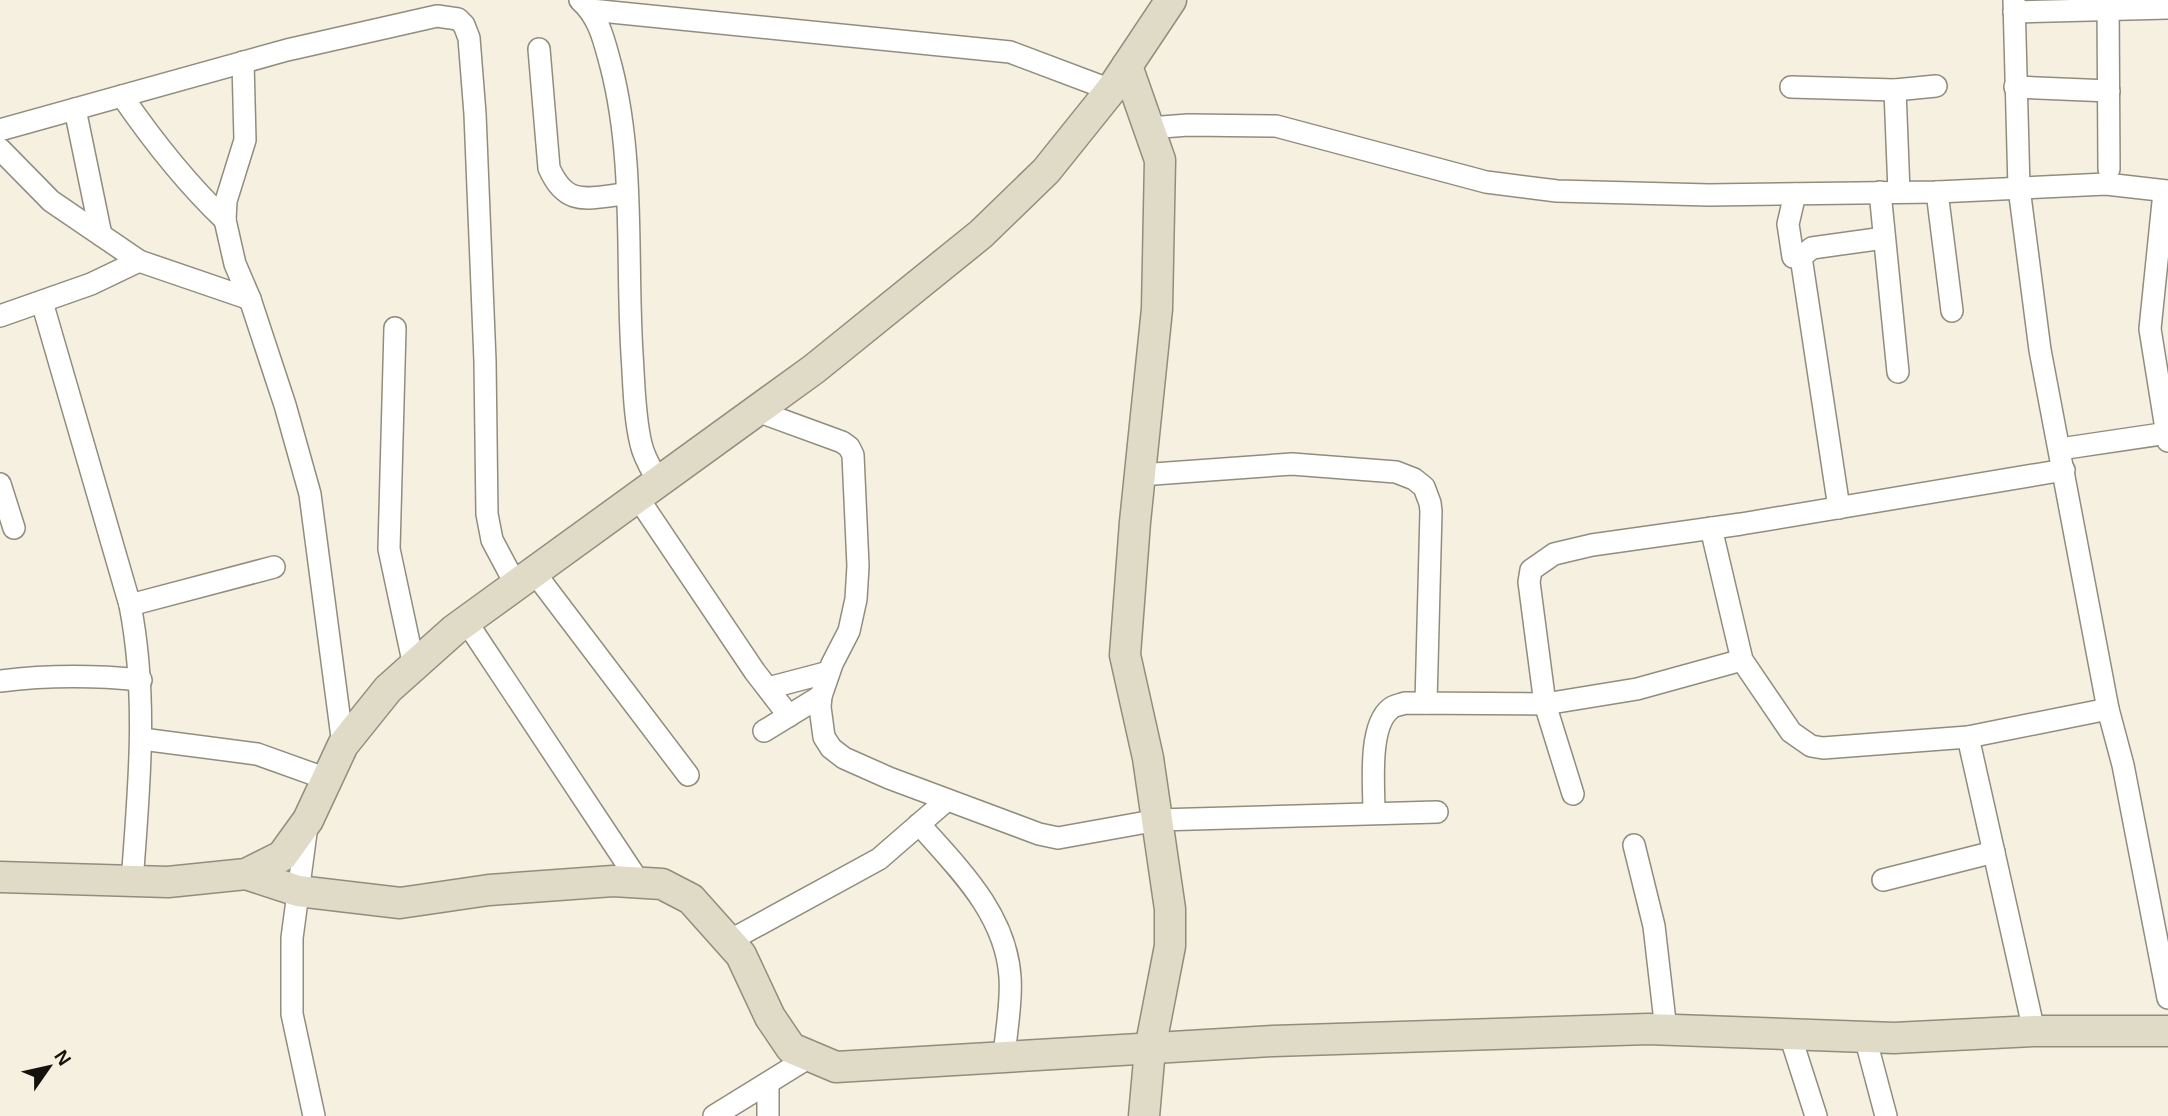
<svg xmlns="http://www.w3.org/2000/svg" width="2168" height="1116" font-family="Helvetica,sans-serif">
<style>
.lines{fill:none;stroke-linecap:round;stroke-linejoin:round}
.street-casing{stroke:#918d7e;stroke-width:24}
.secondary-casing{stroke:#918d7e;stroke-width:33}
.street{stroke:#fff;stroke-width:21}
.secondary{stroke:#e0dbc6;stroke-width:30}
</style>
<rect width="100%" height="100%" fill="#f5f0df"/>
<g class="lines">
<g class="street-casing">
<g id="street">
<path d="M580,0C600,18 604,41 611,66C635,159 626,258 632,354C634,383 634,415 641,444C644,458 652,470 659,483"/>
<path d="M2014,0L2019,188L2040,350L2108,709L2123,765L2168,998"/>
<path d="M2108,0L2109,169"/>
<path d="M591,10L1010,52L1111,90"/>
<path d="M2014,12L2168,8"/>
<path d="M539,49L549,168C567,209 589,197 626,194"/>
<path d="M243,62L245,140L226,201L225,220L235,264L250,299L285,405L310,494L343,745"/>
<path d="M1791,87L1895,90L1936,86"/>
<path d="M2015,87L2109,91"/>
<path d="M1895,90L1899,192"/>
<path d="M122,96C153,141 185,182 225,220"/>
<path d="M75,109L101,235"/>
<path d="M1149,128L1188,125L1276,126L1486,182L1557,191L1709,195L1937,192L2106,184L2168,191"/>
<path d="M0,130L287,50L437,16L458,19L464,25L469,38L475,114L485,361L487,514L492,540L516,585"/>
<path d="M0,149L51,201L139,261L250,299"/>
<path d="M1880,192L1898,372"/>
<path d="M1937,192L1952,311"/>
<path d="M2163,202L2150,329L2168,441"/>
<path d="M1793,257L1788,224L1795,194"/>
<path d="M42,302L130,605C148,697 139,788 132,882"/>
<path d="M0,316L91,284L139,261"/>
<path d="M395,328L389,549L414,666"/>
<path d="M757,411L842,442L849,447L853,455L858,566L856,599L849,631L832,664L821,696L820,707L824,737L831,748L844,758L889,778L1039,834L1058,838L1158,820L1437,812"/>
<path d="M2060,449L2168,433"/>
<path d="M1140,475L1292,464L1396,472L1414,479L1424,487L1430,503L1431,511L1426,703"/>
<path d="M0,484L14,528"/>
<path d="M638,498L755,672L789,716"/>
<path d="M1839,508L1801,257L1812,248L1884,238"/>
<path d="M1711,528L1742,660L1791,732L1811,746L1823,748L1968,737L2108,709"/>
<path d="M534,572L688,775"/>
<path d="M130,605L274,567"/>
<path d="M466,621L639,882"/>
<path d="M0,681C49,675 91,675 141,680"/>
<path d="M768,688L829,672"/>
<path d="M764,731L821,696"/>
<path d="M1968,737L2034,1031"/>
<path d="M142,739L257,754L327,779"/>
<path d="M1573,794L1545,704L1529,582L1531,570L1554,554L1592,545L1741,524L2064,470"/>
<path d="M1374,812C1374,786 1368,727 1390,709C1394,705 1400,705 1405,703L1545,704L1637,689L1742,660"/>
<path d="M919,824C958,868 1006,914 1010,977C1012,1002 1006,1032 1004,1057"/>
<path d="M307,825L292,938V1014L314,1116"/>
<path d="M1634,845L1654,926L1666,1030"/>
<path d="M1883,880L1994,852"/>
<path d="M729,941L879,859L947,800"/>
<path d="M1790,1035L1816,1116"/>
<path d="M1865,1037L1886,1116"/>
<path d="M768,1083V1116"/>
<path d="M714,1116L811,1056"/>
</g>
</g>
<g class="secondary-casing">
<g id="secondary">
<path d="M1127,66L1160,160L1157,309L1135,522L1125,655L1148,758L1170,909V946L1150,1049L1144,1116"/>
<path d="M246,874L298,891L400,903L489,890L613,881L662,884L691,899L741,955L770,1017L791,1048L836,1067L1273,1041L1648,1029L1894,1038L2034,1031H2168"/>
<path d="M0,877L168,882L246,874L282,856L308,820L343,745L388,689L454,630L814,369L981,234L1046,171L1111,90L1171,0"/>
</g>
</g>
<use href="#street" class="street"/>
<use href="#secondary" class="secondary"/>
</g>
<g transform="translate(49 1067) rotate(56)" stroke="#f5f0df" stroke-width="5" paint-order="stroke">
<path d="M0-5L12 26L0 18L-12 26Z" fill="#14120d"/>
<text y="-10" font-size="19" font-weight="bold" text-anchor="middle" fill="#14120d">N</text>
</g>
</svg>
